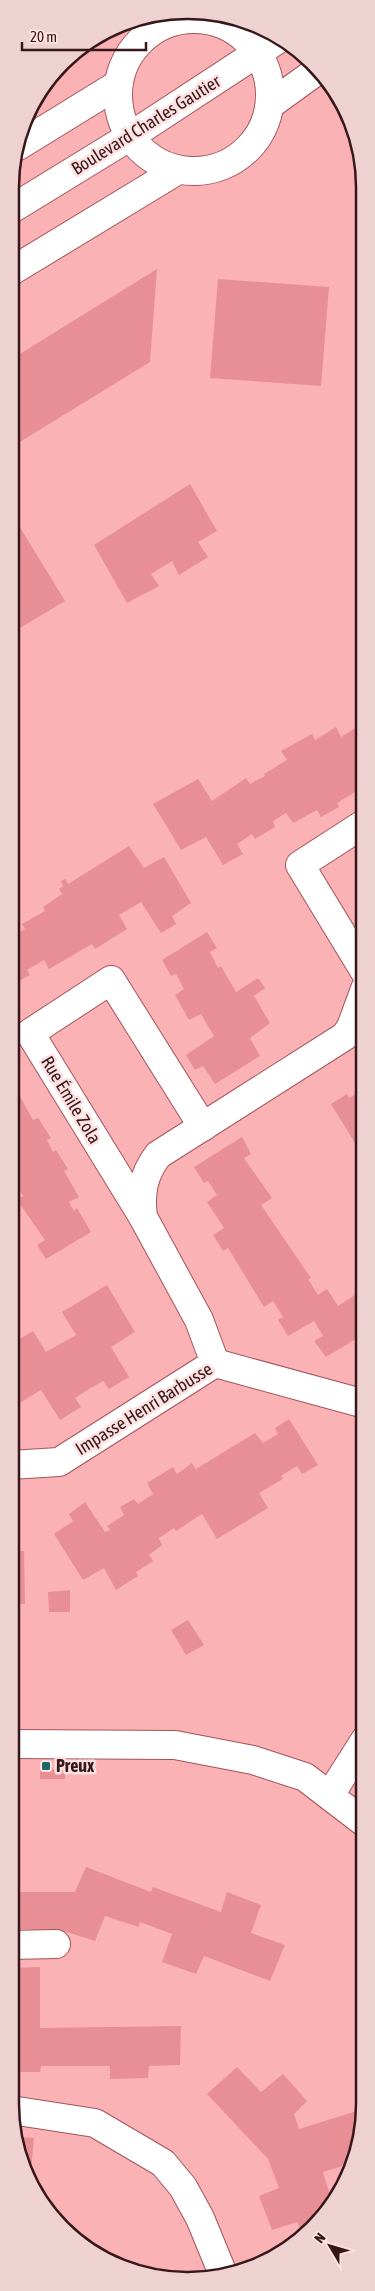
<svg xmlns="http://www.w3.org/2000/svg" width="375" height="2291" font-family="'Asap Condensed',sans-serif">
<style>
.building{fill:#e78f95}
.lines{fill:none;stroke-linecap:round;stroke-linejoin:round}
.minor-casing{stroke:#a4535a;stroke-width:30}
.major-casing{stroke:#a4535a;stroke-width:30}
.minor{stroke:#fff;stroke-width:28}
.major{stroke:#fff;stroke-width:28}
.poi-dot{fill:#1b6869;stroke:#fee1e1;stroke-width:2}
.labels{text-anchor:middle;stroke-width:5;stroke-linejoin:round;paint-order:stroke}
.street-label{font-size:18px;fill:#38171a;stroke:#fee1e1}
.poi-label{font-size:18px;font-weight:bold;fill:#38171a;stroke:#fee1e1;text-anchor:start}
.rim{fill:none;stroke:#38171a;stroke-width:2.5}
</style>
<rect width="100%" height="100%" fill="#fbb2b5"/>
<g class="building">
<path d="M157,269L150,362L10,448V360Z"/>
<path d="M218,279L329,287L321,386L210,378Z"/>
<path d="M190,484L217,531L198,542L208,557L179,575L172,561L151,574L159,586L127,603L94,545Z"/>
<path d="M10,511L65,601L10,634Z"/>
<path d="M365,722V786L337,803L339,807L321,817L317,810L293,823L286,813L273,821L275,827L255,839L252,834L237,844L243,854L223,865L206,837L181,850L153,804L198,779L212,801L246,778L250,784L265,776L264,774L287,760L281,751L312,734L315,740L336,727L341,737Z"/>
<path d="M14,814L19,824L10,829V816Z"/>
<path d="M129,846L144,868L164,857L191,903L172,916L176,924L161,933L141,902L119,915L127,929L95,949L92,944L49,969L44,960L27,970L30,975L12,985L10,982V937L25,929L22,924L45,911L43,907L62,894L59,889L63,886L61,881L65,879L68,884Z"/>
<path d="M207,932L217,948L210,952L218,968L221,966L236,992L258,978L265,988L254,996L270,1023L250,1038L260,1056L215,1084L203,1066L195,1070L186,1055L214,1036L201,1014L189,1020L175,995L184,989L176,974L171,976L162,960Z"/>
<path d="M365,1089V1148L360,1151L331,1104L347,1094L349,1098Z"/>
<path d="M18,1093L33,1120L38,1118L51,1138L47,1140L53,1152L56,1150L68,1169L64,1171L79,1197L69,1202L74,1211L77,1208L91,1232L46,1259L37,1245L45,1240L17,1200L23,1196L10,1175V1097Z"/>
<path d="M242,1137L251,1154L244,1158L272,1198L261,1205L311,1278L308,1279L318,1295L327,1289L338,1306L361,1291L365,1297V1353L356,1339L326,1357L314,1341L323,1336L314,1321L288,1336L278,1320L283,1317L273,1301L264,1307L228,1248L223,1251L213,1235L224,1228L207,1202L217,1195L208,1181L204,1183L194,1167Z"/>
<path d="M107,1285L135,1332L111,1347L129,1377L109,1389L103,1381L89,1389L75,1398L81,1407L60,1420L41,1390L18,1404L10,1392V1345L33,1331L46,1352L76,1335L62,1312Z"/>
<path d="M289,1419L318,1465L302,1474L297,1466L281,1476L283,1479L259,1493L268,1508L217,1539L202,1514L176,1531L174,1528L159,1538L162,1545L149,1555L153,1561L136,1572L138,1576L116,1590L104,1568L83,1580L54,1534L73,1521L69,1514L85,1502L105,1532L110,1530L107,1526L124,1515L120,1507L134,1499L138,1504L153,1494L147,1483L173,1467L177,1474L192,1463L196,1469L255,1433L263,1443L278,1434L275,1428Z"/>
<path d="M10,1551H24L25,1604H10Z"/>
<path d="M70,1590V1612H49L48,1592Z"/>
<path d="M188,1620L204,1645L186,1655L171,1630Z"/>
<rect x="40" y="1769" width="25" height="10"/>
<path d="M86,1867L151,1892L153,1887L221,1912L227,1892L261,1905L251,1933L285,1945L270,1981L204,1956L196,1974L162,1962L172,1934L140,1922L139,1927L105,1916L95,1941L61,1930L10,1929V1892H75Z"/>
<path d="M40,1967V2028L181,2026L180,2065L149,2066L148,2078L110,2079V2066H41L40,2072H10V1968Z"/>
<path d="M237,2067L261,2092L283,2074L307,2101L294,2114L299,2129L363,2109L365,2115L355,2149L346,2153L349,2164L323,2172L332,2201L304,2237L297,2222L272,2230L259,2196L279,2188L268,2159L207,2094Z"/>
<path d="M17,2137L34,2138L30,2182L23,2171Z"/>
</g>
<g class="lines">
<g class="minor-casing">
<g id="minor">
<path d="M141,18L149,33"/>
<path d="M10,210L129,137L280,38"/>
<path d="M365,823L300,865L365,972"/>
<path d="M143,1217L30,1033L111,980L203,1127"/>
<path d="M215,1363L199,1320L143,1217C140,1193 143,1175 158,1155L345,1036L351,1027L365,989"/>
<path d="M10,1465L59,1462L215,1363L365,1404"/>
<path d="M10,1744L175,1745L253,1760L305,1777L365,1823"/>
<path d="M330,1795L365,1740"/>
<path d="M10,1945L56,1944"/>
<path d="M11,2110L95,2123L163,2163L183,2187L200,2218L223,2274"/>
</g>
</g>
<g class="major-casing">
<g id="major">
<circle cx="194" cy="95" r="76"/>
<path d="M271,104L318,70"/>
<path d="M18,146L117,85"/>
<path d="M10,272L178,170"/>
</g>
</g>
<use href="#minor" class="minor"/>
<use href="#major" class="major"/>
</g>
<rect class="poi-dot" x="41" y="1761" width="10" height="10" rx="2.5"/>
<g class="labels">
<g class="street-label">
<text transform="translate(146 125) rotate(-32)" y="6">Boulevard Charles Gautier</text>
<text transform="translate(71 1100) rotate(59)" y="6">Rue Émile Zola</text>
<text transform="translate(144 1409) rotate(-32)" y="6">Impasse Henri Barbusse</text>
</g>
<g class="poi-label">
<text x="56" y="1772">Preux</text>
</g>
</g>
<path d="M0 0H375V2291H0ZM187 19H188A168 168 0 0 1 356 187V2104A168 168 0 0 1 188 2272H187A168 168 0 0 1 19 2104V187A168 168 0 0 1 187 19Z" fill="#eed1d1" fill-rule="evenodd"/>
<path class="rim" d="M187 19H188A168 168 0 0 1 356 187V2104A168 168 0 0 1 188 2272H187A168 168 0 0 1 19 2104V187A168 168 0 0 1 187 19Z"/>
<g transform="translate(330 2246) rotate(308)" stroke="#fee1e1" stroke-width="4" paint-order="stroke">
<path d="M0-4L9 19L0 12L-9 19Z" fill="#38171a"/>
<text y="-8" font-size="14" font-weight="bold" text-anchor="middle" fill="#38171a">N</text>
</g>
<path d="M22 42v8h124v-8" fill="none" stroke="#38171a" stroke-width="2.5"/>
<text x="30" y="42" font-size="15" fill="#38171a" stroke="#fee1e1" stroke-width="4" paint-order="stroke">20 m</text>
</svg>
